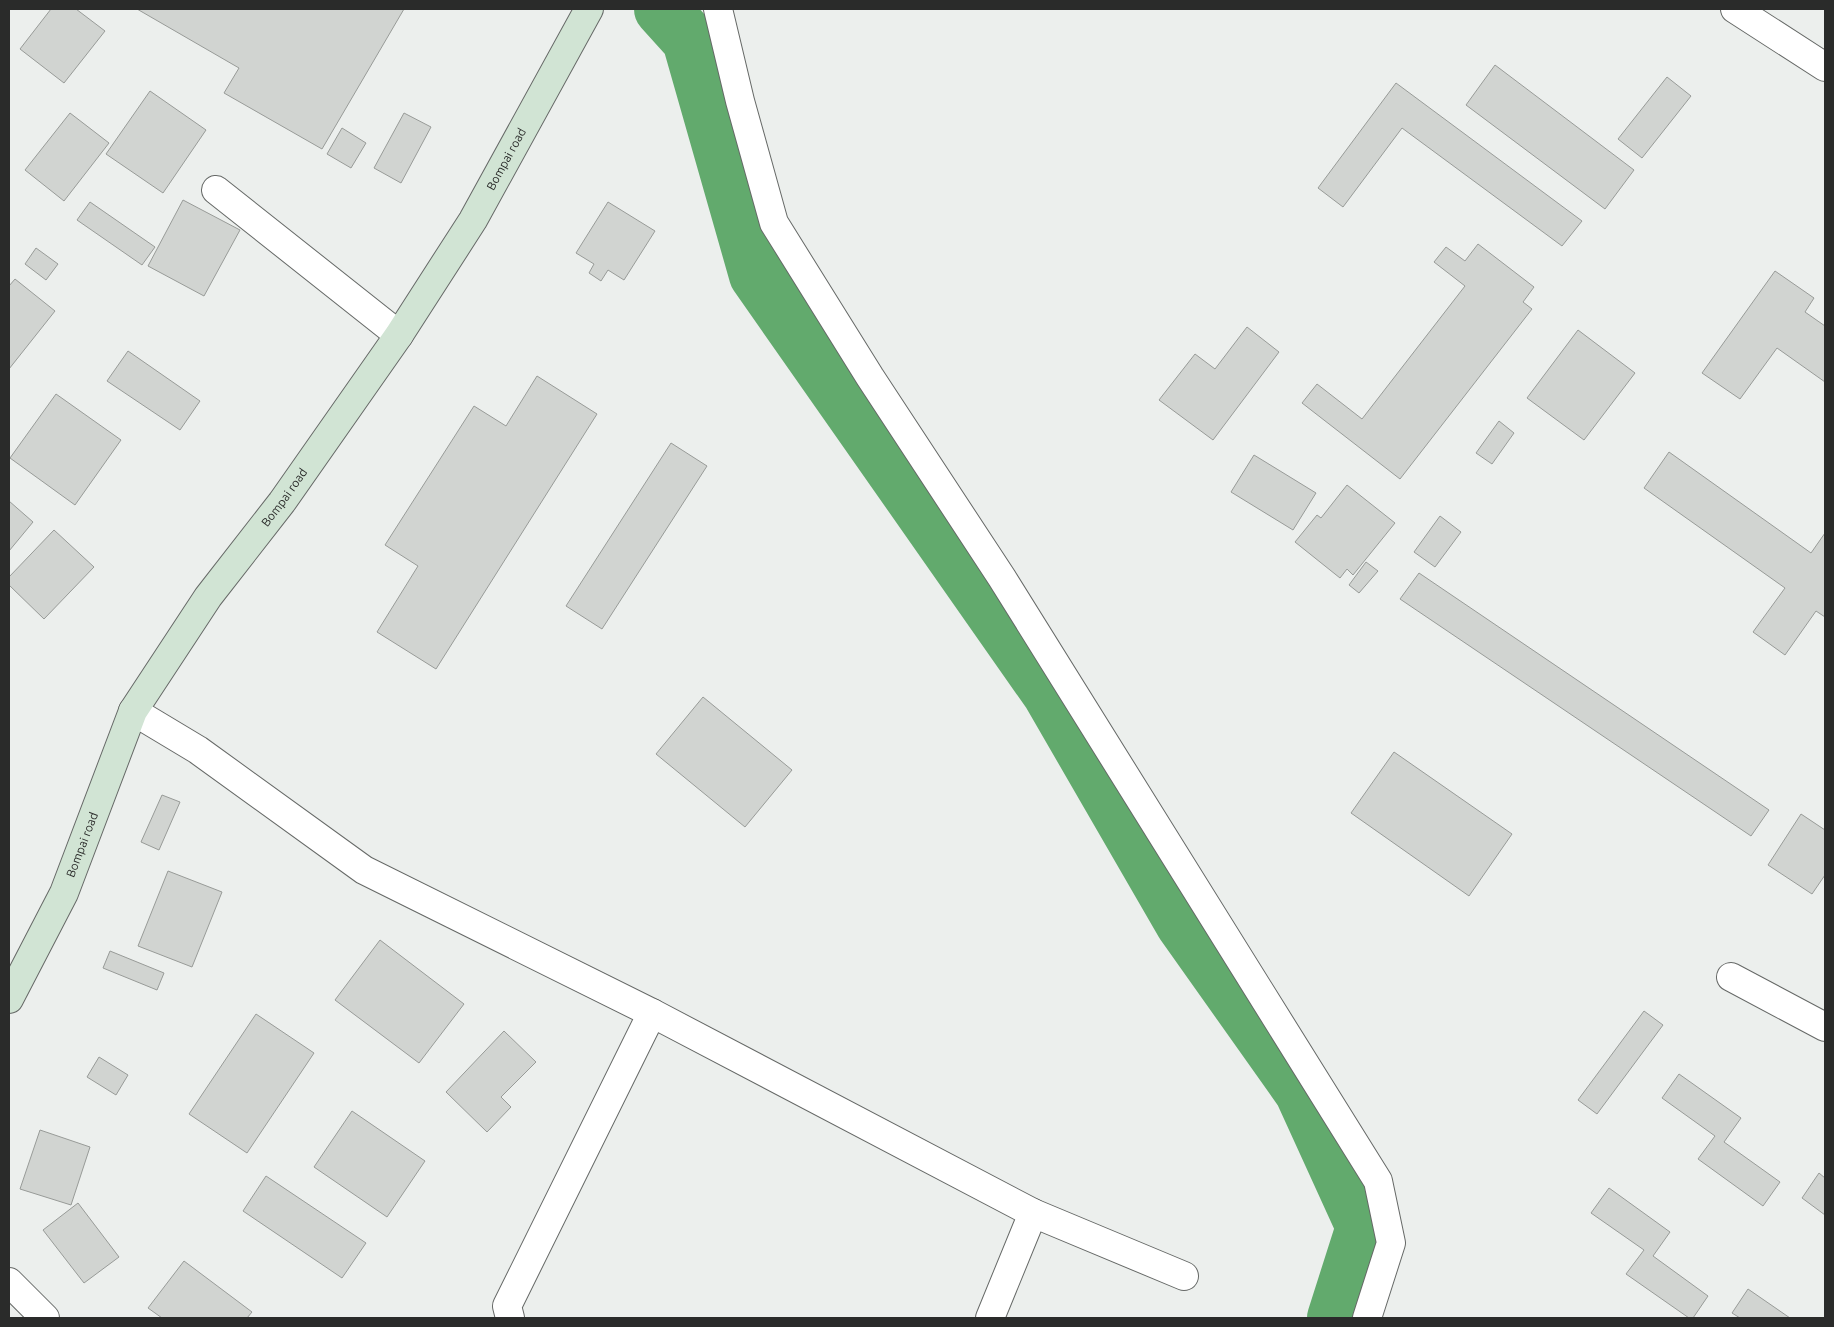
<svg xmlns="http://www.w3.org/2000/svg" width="1834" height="1327" font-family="Ubuntu,sans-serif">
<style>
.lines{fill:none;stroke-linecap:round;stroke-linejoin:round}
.river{stroke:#62aa6d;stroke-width:56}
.building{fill:#d1d4d1;stroke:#989b98}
.street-casing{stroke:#666967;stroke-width:30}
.secondary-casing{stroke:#666967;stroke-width:30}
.street{stroke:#fff;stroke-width:28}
.secondary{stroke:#d1e4d4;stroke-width:28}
.labels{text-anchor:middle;stroke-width:4;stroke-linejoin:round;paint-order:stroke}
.street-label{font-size:12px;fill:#2a2b2a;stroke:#fff}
</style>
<rect width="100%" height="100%" fill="#ecefed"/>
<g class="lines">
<path class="river" d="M662,9L690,40L757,275L1050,693L1183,923L1302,1091L1364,1227L1335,1318"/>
</g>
<g class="building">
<path d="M51,9H76L105,31L64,83L20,49Z"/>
<path d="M137,9H404L322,149L224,93L239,68Z"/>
<path d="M1495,65L1634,170L1605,209L1466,105Z"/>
<path d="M1667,77L1691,96L1642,158L1618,139Z"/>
<path d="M1396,83L1582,221L1562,246L1402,128L1343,207L1318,188Z"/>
<path d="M150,91L206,130L163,193L106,154Z"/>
<path d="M70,113L109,143L64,201L25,170Z"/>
<path d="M404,113L431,127L401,183L374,168Z"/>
<path d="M342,128L366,143L351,168L327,154Z"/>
<path d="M183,200L240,230L204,296L148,266Z"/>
<path d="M90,202L155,247L142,265L77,220Z"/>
<path d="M608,202L655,231L624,280L608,270L601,281L589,273L594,264L576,253Z"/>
<path d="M1478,244L1534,287L1523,302L1532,309L1400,479L1302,403L1317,384L1362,419L1465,286L1434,262L1446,247L1465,261Z"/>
<path d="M36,248L58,264L46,280L25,264Z"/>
<path d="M1775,271L1814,298L1805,312L1825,326V382L1777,348L1740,399L1702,373Z"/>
<path d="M15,279L55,311L9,369V286Z"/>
<path d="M1247,327L1279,352L1213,440L1159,400L1195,354L1215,369Z"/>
<path d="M1578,330L1635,373L1584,440L1527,398Z"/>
<path d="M128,351L200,401L180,430L107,381Z"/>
<path d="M537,376L597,414L436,669L377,632L418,566L385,545L474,406L506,426Z"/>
<path d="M56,394L121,440L75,505L10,458Z"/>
<path d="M1499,421L1514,433L1492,464L1476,453Z"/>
<path d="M671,443L707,466L602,629L566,606Z"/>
<path d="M1669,452L1811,553L1825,533V617L1816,611L1785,655L1753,632L1785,588L1644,488Z"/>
<path d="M1254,455L1316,493L1293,530L1231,492Z"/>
<path d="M1347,485L1395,523L1353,575L1347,569L1340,578L1295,542L1317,515L1321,518Z"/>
<path d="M9,501L33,522L9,551Z"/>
<path d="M1440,516L1461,532L1435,567L1414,552Z"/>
<path d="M54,530L94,567L44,619L9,585V577Z"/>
<path d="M1366,562L1378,571L1359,593L1349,585Z"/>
<path d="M1419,573L1769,810L1751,836L1400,599Z"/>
<path d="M703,697L792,770L745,827L656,754Z"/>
<path d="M1394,752L1512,834L1469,896L1351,813Z"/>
<path d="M162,795L180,802L159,850L141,842Z"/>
<path d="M1801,814L1825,830V875L1812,894L1768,865Z"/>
<path d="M168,871L222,892L192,967L138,946Z"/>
<path d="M380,940L464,1004L419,1063L335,1000Z"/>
<path d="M110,951L164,973L157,990L103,968Z"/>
<path d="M1644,1011L1663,1025L1597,1114L1578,1100Z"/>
<path d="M256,1014L314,1053L247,1153L189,1114Z"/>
<path d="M504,1031L536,1062L501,1097L511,1107L487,1132L446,1092Z"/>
<path d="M99,1057L128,1075L116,1095L87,1077Z"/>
<path d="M1679,1074L1741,1118L1724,1142L1780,1182L1763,1206L1698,1159L1715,1136L1662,1098Z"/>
<path d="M352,1111L425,1161L387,1217L314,1167Z"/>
<path d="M40,1130L90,1147L71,1205L20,1189Z"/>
<path d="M1819,1173L1825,1178V1215L1802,1198Z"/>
<path d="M266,1176L366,1243L342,1278L243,1211Z"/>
<path d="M1609,1188L1670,1232L1653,1256L1708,1296L1693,1318H1689L1626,1274L1644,1250L1591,1213Z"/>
<path d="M78,1203L119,1257L84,1283L43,1230Z"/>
<path d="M184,1261L252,1312L247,1318H162L148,1308Z"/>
<path d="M1748,1289L1790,1318H1740L1732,1313Z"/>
</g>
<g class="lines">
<g class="street-casing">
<g id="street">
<path d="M718,9L740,101L774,223L870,377L1002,578L1378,1181L1391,1243L1367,1318"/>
<path d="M1735,9L1825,67"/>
<path d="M216,190L399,335"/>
<path d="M133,711L198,750L364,870L652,1013L1033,1213L1184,1276"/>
<path d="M1731,977L1825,1027"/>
<path d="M9,1282L45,1318"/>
<path d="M510,1318L507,1306L652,1013"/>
<path d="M990,1318L1033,1213"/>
</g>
</g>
<g class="secondary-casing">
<g id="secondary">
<path id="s1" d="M9,999L64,893L133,711L208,597L282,502L399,335L473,220L589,9"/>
</g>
</g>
<use href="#street" class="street"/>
<use href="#secondary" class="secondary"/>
</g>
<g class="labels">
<g class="street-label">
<text dy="4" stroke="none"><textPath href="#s1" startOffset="981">Bompai road</textPath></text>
<text dy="4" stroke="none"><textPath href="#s1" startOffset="576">Bompai road</textPath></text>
<text dy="4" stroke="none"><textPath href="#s1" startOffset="171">Bompai road</textPath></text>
</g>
</g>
<rect width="1834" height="1327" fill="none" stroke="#2a2b2a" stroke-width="20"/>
</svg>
